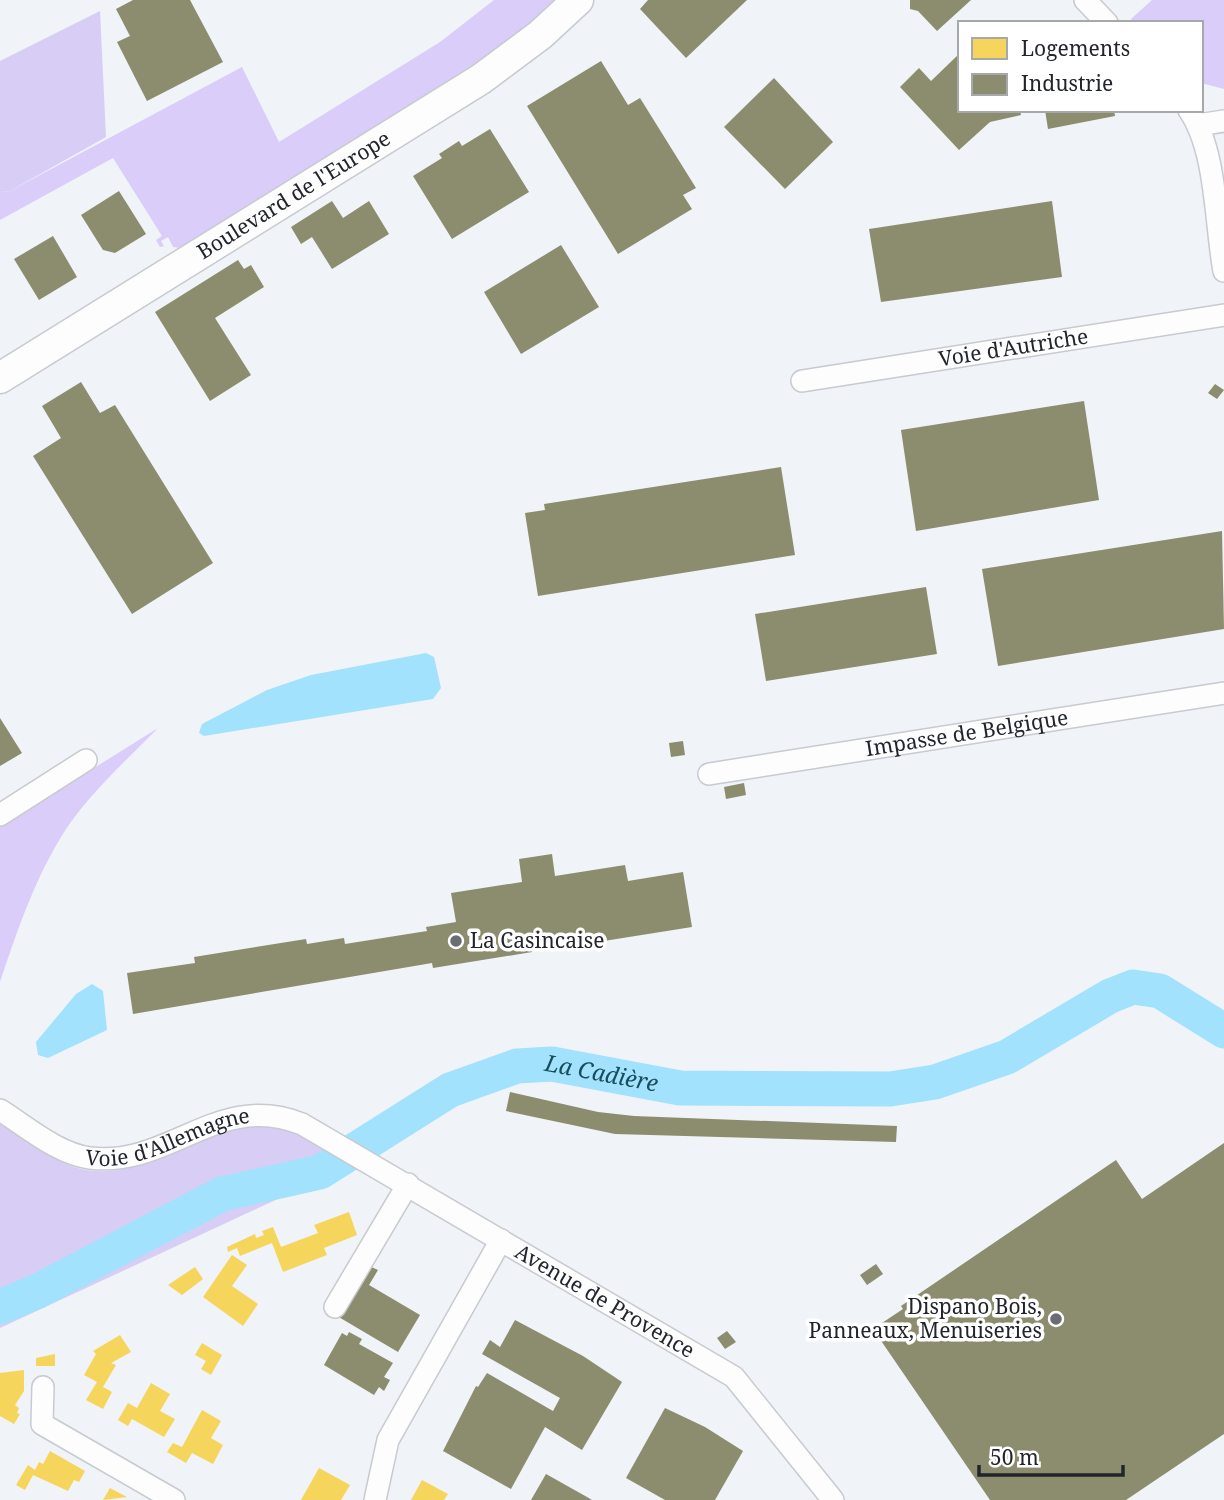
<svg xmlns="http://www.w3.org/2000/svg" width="1224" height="1500" font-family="'Noto Serif',serif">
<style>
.green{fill:#dacdfa}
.forest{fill:#d8cdf5}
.water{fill:#a2e2fc}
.homes{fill:#f6d55c}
.industry{fill:#8c8c6e}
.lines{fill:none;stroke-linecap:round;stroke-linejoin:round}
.river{stroke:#a2e2fc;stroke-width:35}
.street-casing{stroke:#c7cacf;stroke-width:24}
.secondary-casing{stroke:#c7cacf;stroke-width:33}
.street{stroke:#fdfdfe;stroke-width:21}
.secondary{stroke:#fdfdfe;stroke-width:30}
.poi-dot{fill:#6a6d73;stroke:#fff;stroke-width:2.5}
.labels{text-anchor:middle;stroke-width:7;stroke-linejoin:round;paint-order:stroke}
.street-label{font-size:21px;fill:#22252b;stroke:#fff}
.poi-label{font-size:21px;fill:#22252b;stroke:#fff;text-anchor:start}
.water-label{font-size:23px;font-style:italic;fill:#184d5e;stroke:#fff}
</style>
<rect width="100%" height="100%" fill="#f0f3f8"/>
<g class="green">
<path d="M494,0H562L483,64L188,249L173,247L168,237L161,241L164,246L160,247L156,240L162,236L113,158L0,220V192L10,191L242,67L279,142L440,42Z"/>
<path d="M1152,0H1224V89L1201,83V23H1134L1131,19Z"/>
<path d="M158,728C124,763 86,796 61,837C33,883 17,932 0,982V827Z"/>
</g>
<g class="forest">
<path d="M100,11L106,137L10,191L0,192V61Z"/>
<path d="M0,1124C23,1138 48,1158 74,1167C150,1191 212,1106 287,1129C303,1133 319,1146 334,1154L338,1171L0,1328Z"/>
</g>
<g class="water">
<path d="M426,653L434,657L441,688L433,699L204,736L199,733L202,724L267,690L311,675Z"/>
<path d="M92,984L103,991L107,1030L48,1058L38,1055L36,1042L76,994Z"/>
</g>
<g class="homes">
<path d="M349,1212L357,1235L324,1248L327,1255L283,1272L272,1243L240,1256L237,1248L228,1252L227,1247L255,1234L256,1238L264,1235L262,1231L273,1227L281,1247L318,1233L314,1225Z"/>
<path d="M232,1255L247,1265L232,1286L258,1304L243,1326L203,1297Z"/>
<path d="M195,1267L203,1279L182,1295L168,1285Z"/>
<path d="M120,1335L131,1352L111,1363L116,1365L103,1387L112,1392L103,1409L86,1400L97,1382L84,1375L96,1354L93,1351Z"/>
<path d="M202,1343L222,1355L211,1375L201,1369L206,1361L195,1355Z"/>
<path d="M55,1354V1366H36V1358Z"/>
<path d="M24,1370V1391L15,1405L19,1408L17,1413L20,1414L14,1424L0,1416V1373Z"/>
<path d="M151,1383L170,1394L160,1411L175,1419L164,1437L132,1419L128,1426L118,1420L128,1403L137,1408Z"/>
<path d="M202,1410L221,1421L211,1438L223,1445L213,1464L192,1453L186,1463L167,1452L173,1443L182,1447Z"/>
<path d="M50,1451L85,1471L79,1482L74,1480L68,1491L33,1475L25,1490L16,1485L28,1465L35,1470L39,1462L43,1464Z"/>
<path d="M319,1468L350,1485L341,1500H301Z"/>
<path d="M422,1480L448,1494L444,1500H411Z"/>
<path d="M110,1488L127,1497L103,1500Z"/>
</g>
<g class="industry">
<path d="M133,0H190L223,62L147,101L117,42L130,36L116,9Z"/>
<path d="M648,0H747L686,58L640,9Z"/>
<path d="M910,0H971L937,31L918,11L910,9Z"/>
<path d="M960,53V110H1020L1021,115L990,122L959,150L900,87L919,68L931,81Z"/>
<path d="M601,61L628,105L640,98L696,188L683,195L692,209L618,254L527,106Z"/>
<path d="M774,78L833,142L785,189L724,127Z"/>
<path d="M1045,110H1114L1115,116L1048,129Z"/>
<path d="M490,129L529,192L452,239L413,176L442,158L439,154L459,141L462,146Z"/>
<path d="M119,191L146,234L115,253L103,250L81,215Z"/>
<path d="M332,201L343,218L369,201L389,234L332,269L312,237L301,244L291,227Z"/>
<path d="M1052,201L1062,277L881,302L869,229Z"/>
<path d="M53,236L77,277L39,300L14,259Z"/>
<path d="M561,245L599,307L521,354L484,292Z"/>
<path d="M238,260L244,269L251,265L264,287L215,318L251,375L210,401L155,312Z"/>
<path d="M81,382L100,413L115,405L213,563L132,614L33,456L61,438L42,406Z"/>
<path d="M1215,384L1224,390L1217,399L1208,393Z"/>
<path d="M1084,401L1099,500L916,531L901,430Z"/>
<path d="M781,467L795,555L538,596L525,513L545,510L544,504Z"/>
<path d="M1222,531L1224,629L998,666L982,569Z"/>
<path d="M926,587L937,654L766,681L755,614Z"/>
<path d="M0,718L22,753L0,766Z"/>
<path d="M683,741L685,755L671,757L669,743Z"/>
<path d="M744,783L746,795L726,799L724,787Z"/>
<path d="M552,854L555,876L625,865L628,881L683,872L692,927L566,947L565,943L532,948V952L433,968L432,963L133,1014L127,973L195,963L194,957L306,939L307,944L344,938L345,944L427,931L426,927L456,922L451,893L522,882L519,859Z"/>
<path d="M510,1092L598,1112L634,1116L897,1126L896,1142L615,1134L506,1111Z"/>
<path d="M1224,1143V1434L1126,1500H990L873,1329L903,1309L901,1306L1116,1160L1142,1199Z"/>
<path d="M876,1264L883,1274L867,1285L860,1275Z"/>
<path d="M367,1265L378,1270L369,1285L420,1315L398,1352L337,1316Z"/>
<path d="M515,1320L583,1356L622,1382L582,1450L545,1427L511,1489L443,1451L476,1386L478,1387L487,1373L553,1411L560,1398L482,1354L490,1340L500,1347Z"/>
<path d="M727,1331L736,1342L725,1349L717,1338Z"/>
<path d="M349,1332L362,1339L359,1344L393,1363L384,1377L390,1380L384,1391L379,1387L374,1395L324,1365L342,1333L347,1336Z"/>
<path d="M665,1408L705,1427L743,1451L715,1500H665L626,1478Z"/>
<path d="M546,1474L587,1497L592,1500H531Z"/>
</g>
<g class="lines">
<path class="river" id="s1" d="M0,1307L38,1291L222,1194L320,1172L450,1090L517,1066L552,1064L680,1088L890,1089L935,1082L1007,1057L1110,996L1133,987L1160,991L1224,1031"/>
<g class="street-casing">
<g id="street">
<path d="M1085,0L1107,23"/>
<path d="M1189,110C1217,151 1215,222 1224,271"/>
<path d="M1198,125L1224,121"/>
<path id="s2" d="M802,381L1224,315"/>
<path id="s3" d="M709,774L1224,693"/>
<path d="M0,815L86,760"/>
<path id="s4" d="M0,1110C27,1127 58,1154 90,1158C169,1168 219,1090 302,1124L734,1377L833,1500"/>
<path d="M335,1307L408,1184"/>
<path d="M43,1387L42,1424L174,1500"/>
<path d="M375,1500L388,1440L501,1240"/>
</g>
</g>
<g class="secondary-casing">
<g id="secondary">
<path id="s5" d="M0,378L481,79L540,35L578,0"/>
</g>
</g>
<use href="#street" class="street"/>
<use href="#secondary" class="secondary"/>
</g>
<g class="poi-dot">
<circle cx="456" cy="941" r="7"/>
<circle cx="1056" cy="1319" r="7"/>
</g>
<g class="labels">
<g class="street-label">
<text dy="7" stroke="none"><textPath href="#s5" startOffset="346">Boulevard de l'Europe</textPath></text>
<text dy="7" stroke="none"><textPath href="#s2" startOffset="214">Voie d'Autriche</textPath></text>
<text dy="7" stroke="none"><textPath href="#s3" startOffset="261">Impasse de Belgique</textPath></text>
<text dy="7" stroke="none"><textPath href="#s4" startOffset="184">Voie d'Allemagne</textPath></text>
<text dy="7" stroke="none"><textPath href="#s4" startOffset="674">Avenue de Provence</textPath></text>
</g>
<g class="poi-label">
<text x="470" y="948">La Casincaise</text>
<text x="1042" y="1314" text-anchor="end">Dispano Bois,<tspan x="1042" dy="24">Panneaux, Menuiseries</tspan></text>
</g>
<g class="water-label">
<text dy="8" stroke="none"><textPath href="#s1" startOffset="660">La Cadière</textPath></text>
</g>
</g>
<rect x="958" y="21" width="245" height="91" fill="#ffffff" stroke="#a7a8aa" stroke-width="2"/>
<rect x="972" y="38" width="35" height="21" fill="#f6d55c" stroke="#a7a8aa" stroke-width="2"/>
<text x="1021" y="56" font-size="21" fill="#22252b">Logements</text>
<rect x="972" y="74" width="35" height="21" fill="#8c8c6e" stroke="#a7a8aa" stroke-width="2"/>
<text x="1021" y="91" font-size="21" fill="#22252b">Industrie</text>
<path d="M979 1465v10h144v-10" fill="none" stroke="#22252b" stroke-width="3.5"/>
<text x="990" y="1465" font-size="21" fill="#22252b" stroke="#ffffff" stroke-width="5" paint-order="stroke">50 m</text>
</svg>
